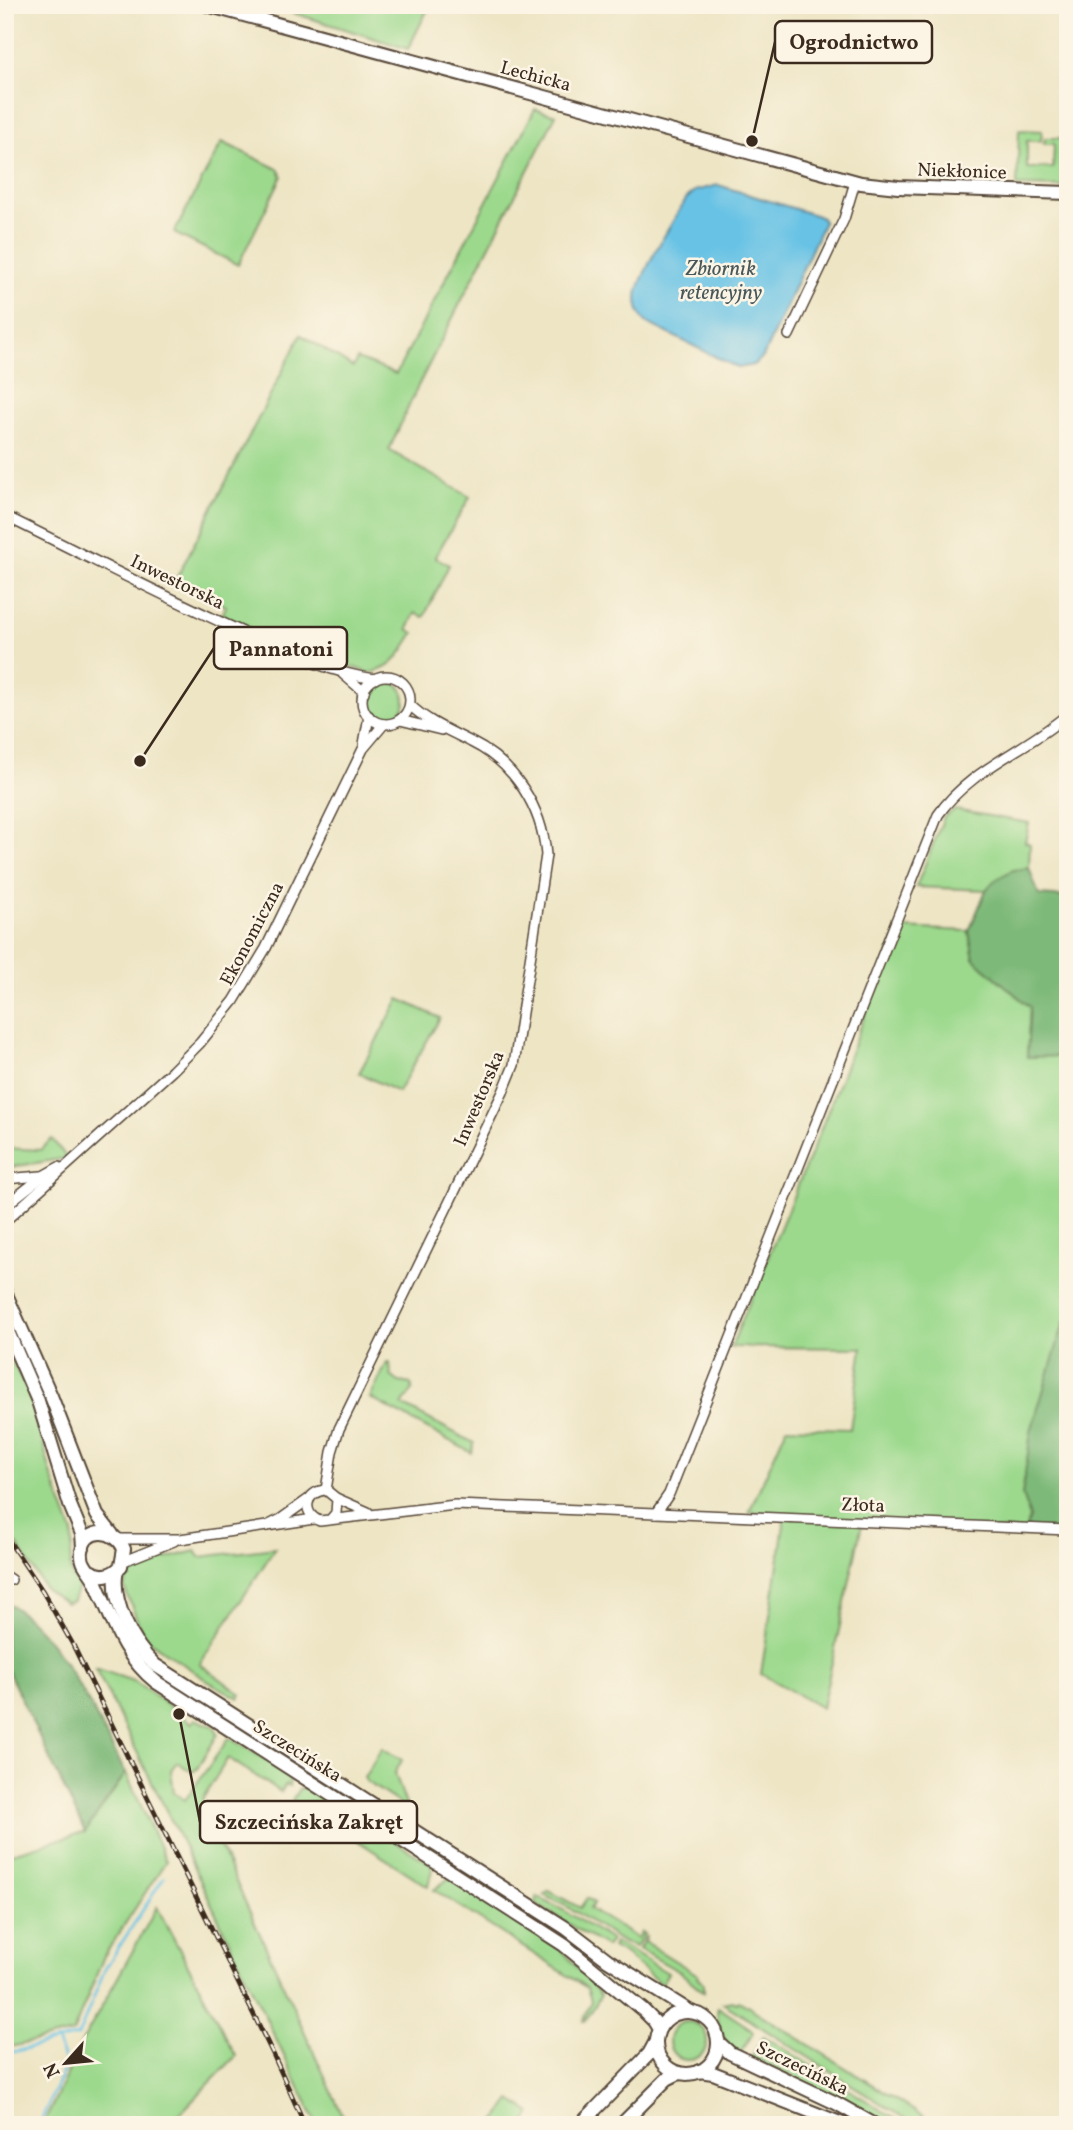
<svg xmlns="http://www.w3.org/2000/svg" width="1073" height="2130" font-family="Vollkorn,serif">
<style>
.green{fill:#9cd98d;stroke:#6c8256;stroke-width:2}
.forest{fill:#7db978;stroke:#5c724b;stroke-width:2}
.water{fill:#67c2e5;stroke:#517682;stroke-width:2}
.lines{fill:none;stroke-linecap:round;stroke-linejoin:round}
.stream{stroke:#67c2e5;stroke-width:2.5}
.street-casing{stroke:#564637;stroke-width:12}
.secondary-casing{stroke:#564637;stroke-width:16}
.street{stroke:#fff;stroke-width:9}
.secondary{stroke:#fff;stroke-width:12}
.rail-casing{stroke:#3b2a1e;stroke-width:5}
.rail{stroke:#fcf5e5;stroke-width:2.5;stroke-dasharray:8;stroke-linecap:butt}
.labels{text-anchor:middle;stroke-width:5;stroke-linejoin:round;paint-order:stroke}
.street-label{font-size:19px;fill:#3b2a1e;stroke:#fcf5e5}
.water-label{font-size:21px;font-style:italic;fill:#48585a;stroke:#fcf5e5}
.leader{fill:none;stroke:#3b2a1e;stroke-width:2.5}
.callout-dot{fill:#3b2a1e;stroke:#fcf5e5;stroke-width:2.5}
.callout{fill:#fcf5e5;stroke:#3b2a1e;stroke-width:2.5}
.callout-label{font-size:21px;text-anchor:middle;font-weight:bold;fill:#3b2a1e}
</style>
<rect width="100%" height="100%" fill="#fcf5e5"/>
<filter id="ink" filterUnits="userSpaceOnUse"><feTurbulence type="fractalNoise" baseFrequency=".0143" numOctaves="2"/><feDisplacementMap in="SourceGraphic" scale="14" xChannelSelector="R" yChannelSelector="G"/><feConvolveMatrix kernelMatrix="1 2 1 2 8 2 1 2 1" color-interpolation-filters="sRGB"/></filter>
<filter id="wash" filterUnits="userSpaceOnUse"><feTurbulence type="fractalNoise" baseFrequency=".00686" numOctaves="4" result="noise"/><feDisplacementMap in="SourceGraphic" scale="28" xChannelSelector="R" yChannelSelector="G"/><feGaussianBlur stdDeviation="1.57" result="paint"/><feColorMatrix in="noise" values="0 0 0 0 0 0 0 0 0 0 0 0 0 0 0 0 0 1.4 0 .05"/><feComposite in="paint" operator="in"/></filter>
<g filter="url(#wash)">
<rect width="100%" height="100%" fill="#eee5c5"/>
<g class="green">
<path d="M268,5H430L408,49Z"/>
<path d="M535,109L556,115L417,388L389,450L470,497L435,557L449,565L424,617L415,613L408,629L414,633C400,654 395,669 369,673L221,618L226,606L174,583L301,335L353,367L357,359L396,374Z"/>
<path d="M1019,130L1042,131L1041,141H1027V168H1053L1054,144H1044L1045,138H1068V145H1064V169H1068V187L1017,186Z"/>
<path d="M222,142L278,169L282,176L238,265L174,233Z"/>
<circle cx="386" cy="700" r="19"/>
<path d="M955,810L1029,823L1025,842L1030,844L1029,868C1010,870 998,876 986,890L916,887L944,817Z"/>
<path d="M899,928L969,931L974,959L1030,1007L1027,1056H1068V1321L1064,1323L1022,1495L1030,1517L1025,1531L862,1524L822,1708L761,1674L784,1525L783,1514L749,1512L787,1427L850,1429L862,1348L731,1347L819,1134Z"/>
<path d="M399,999L440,1018L398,1092L359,1073Z"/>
<path d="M52,1139L67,1158L5,1168V1148L40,1150Z"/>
<path d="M5,1350L29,1392L52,1477L73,1533L70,1569L73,1577L79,1584L73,1601L66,1603L46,1590L5,1525Z"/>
<path d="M387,1363H390L391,1376L399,1382L411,1384L413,1389L402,1405L474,1443L472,1453L370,1398Z"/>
<path d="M275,1548L200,1664L241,1694L239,1698L209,1682L144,1637L124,1587L131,1568L196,1551L200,1557Z"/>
<path d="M95,1668L136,1682L192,1723L195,1719L213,1726L218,1734L197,1769L192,1772L177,1762L171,1770L174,1793L185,1800L229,1738L287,1772L290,1780L289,1786L286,1784L281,1792L228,1758L203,1798L202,1807L347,2125H317L178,1834Z"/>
<path d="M382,1748L402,1760L395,1773L406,1805L405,1807L367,1782L364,1778Z"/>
<path d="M126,1773L166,1861L104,1956L73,2033L5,2048V1855L85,1832Z"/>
<path d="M309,1787L352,1814L355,1825L350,1835L292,1800L299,1789Z"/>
<path d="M368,1829L376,1830L431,1864L432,1870L428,1886L358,1841L364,1831Z"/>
<path d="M449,1878L562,1950L601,1995L585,2022H583L591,2001L587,1988L434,1890Z"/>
<path d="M549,1891L580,1908L587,1898L594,1903L590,1909L637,1938L641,1932L644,1934L636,1947L624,1943L566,1906L544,1895Z"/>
<path d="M537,1897L563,1910L611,1940L606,1947L536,1904Z"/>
<path d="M157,1907L236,2056L169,2125H43L82,2042Z"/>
<path d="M646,1936L645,1942L698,1975L697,1977L704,1984V1992L680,1972L639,1949Z"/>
<path d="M615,1942L668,1973L661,1984L626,1955L612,1947Z"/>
<path d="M732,2001L737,2003L739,2001L932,2122L938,2123L915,2125L723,2003Z"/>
<path d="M718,2007L751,2029L753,2033L741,2053C738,2051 734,2050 730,2047C722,2040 715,2017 718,2007Z"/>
<circle cx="688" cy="2041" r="19"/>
<path d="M764,2036L905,2125H884L856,2107L751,2058Z"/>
<path d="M511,2100L531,2113L524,2125H493Z"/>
</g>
<g class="forest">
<path d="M1029,868L1039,895L1068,897V1056L1027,1057L1030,1007L974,959L969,931L986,890L994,881L1013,870Z"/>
<path d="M1068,1321V1533L1025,1531L1030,1517L1022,1495L1031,1431L1064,1323Z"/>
<path d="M5,1601C62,1636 94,1716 126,1773L85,1832L5,1665Z"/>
</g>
<path class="water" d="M718,185L815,215L822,218L824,222L763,357L753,365L738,368L647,323C637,315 635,298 639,287C650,257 670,227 686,199L695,191Z"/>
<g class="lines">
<g class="stream">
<path d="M5,2054L78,2036L105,1969L164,1877"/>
<path d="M39,2125L66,2065L57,2041"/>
</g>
</g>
</g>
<g filter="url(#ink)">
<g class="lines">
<g class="street-casing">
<g id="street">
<path d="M789,335L844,219L855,182"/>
<path d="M5,516C85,555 164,597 245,633C287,652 330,673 375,679"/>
<path d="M343,674L364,692"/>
<circle cx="386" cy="700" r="24"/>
<path d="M400,720L441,730"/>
<path d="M364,744L369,716"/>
<path d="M5,1179L41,1176"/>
<path d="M5,1206L43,1176L59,1167"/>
<path d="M5,1221L172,1071L200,1043L234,1001L266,948L363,749L384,724"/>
<path d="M326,1490L332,1452L339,1429L503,1092L514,1065L546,855C542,807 514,763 471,742C450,731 426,721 410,705"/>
<path d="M336,1498L368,1512"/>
<path d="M309,1499L281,1519L267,1526L314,1519"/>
<path d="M656,1513L1068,1530"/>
<path d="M330,1520L336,1513L337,1499L326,1490C305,1491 301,1514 320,1521L455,1505L656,1513L669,1494L938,815C970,769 1027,750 1068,714"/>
<path d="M119,1539H180L267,1526"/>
<path d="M124,1561L174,1541"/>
<path d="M5,1576L11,1580"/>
</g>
</g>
<g class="secondary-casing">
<g id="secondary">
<path d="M207,5L861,183L898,187L1068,193"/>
<path d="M5,1292L51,1396L97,1515L112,1534"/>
<path d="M5,1325L38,1401L70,1505L82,1534L83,1547"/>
<path d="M117,1570C110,1600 133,1645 155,1665L566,1928L608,1960L691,2012"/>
<path d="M90,1571C101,1578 112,1576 121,1566L124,1549C116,1529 85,1526 82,1551C80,1564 90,1570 95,1581C112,1618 122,1655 156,1682L564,1945L643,2010L654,2021L659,2029"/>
<circle cx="687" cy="2043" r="31"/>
<path d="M718,2042L730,2053L836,2103L875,2125"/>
<path d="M699,2071L713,2073L845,2125"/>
<path d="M580,2125L649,2054L656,2041"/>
<path d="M621,2125L667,2079L679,2073"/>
</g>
</g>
<use href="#street" class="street"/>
<use href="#secondary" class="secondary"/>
<g class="rail-casing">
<path id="rail" d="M5,1535L43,1592L72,1643L273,2054L305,2125"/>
</g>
<use href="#rail" class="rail"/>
</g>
</g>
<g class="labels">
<g class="street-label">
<text transform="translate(536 75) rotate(15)" y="7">Lechicka</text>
<text transform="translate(962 170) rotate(2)" y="7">Niekłonice</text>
<text transform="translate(178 581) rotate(26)" y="7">Inwestorska</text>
<text transform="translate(251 933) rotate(-62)" y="7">Ekonomiczna</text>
<text transform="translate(478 1098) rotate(-67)" y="7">Inwestorska</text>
<text transform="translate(863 1504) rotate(2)" y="7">Złota</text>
<text transform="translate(298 1750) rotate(32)" y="7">Szczecińska</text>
<text transform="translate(803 2067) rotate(26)" y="7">Szczecińska</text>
</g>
<g class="water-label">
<text x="721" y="275">Zbiornik<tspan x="721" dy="24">retencyjny</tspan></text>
</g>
</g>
<path class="leader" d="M752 141L775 42M140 761L214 648M179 1714L200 1822"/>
<g class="callout-dot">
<circle cx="752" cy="141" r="7"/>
<circle cx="140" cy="761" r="7"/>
<circle cx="179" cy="1714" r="7"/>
</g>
<g class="callout">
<rect x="775" y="21" width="157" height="42" rx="7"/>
<rect x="214" y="627" width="133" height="42" rx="7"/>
<rect x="200" y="1801" width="217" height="42" rx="7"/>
</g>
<g class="callout-label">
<text x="854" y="49">Ogrodnictwo</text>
<text x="281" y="656">Pannatoni</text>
<text x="309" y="1829">Szczecińska Zakręt</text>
</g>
<rect width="1073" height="2130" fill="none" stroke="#fcf5e5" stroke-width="28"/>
<g transform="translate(66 2063) rotate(243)" stroke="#fcf5e5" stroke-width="5" paint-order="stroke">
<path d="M0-5L12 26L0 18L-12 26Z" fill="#3b2a1e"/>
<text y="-10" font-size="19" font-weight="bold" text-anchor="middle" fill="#3b2a1e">N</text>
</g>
</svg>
